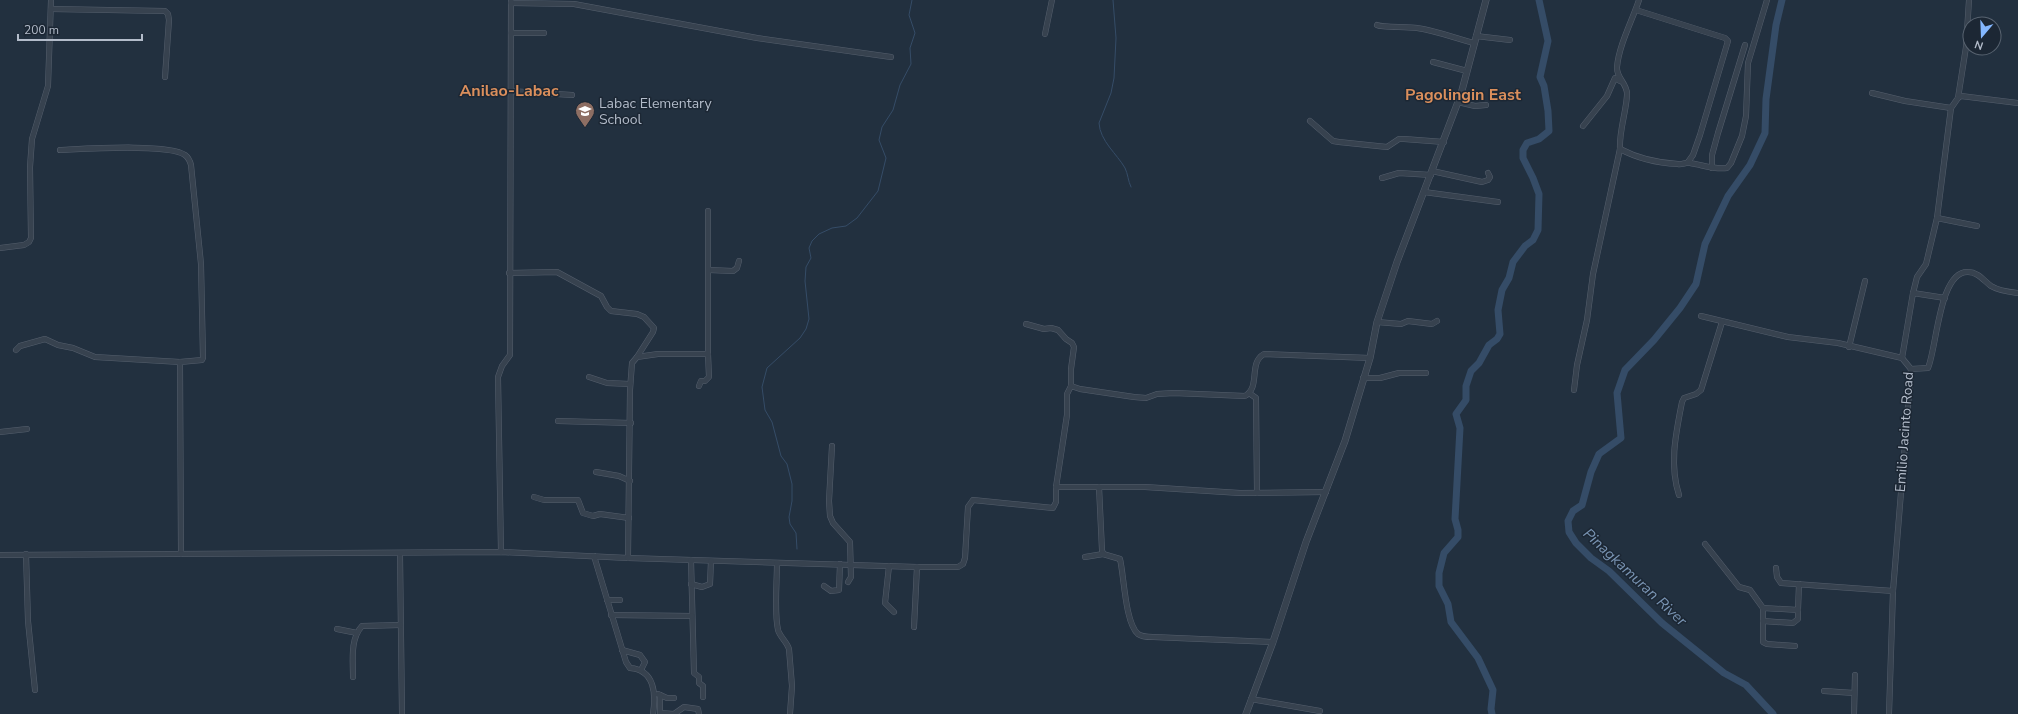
<svg xmlns="http://www.w3.org/2000/svg" width="2018" height="714" font-family="'Nunito Sans',sans-serif">
<style>
.lines{fill:none;stroke-linecap:round;stroke-linejoin:round}
.stream{stroke:#354c67;stroke-width:1}
.river{stroke:#354c67;stroke-width:7}
.minor-casing{stroke:#555f6d;stroke-width:6}
.tertiary-casing{stroke:#555f6d;stroke-width:7}
.minor{stroke:#37424f;stroke-width:5}
.tertiary{stroke:#37424f;stroke-width:6}
.labels{text-anchor:middle;stroke-width:3;stroke-linejoin:round;paint-order:stroke}
.poi-label{font-size:14px;fill:#b3bcca;stroke:#1c2734;text-anchor:start}
.street-label{font-size:14px;fill:#b3bcca;stroke:#1c2734}
.water-label{font-size:15px;font-style:italic;fill:#7994b3;stroke:#1c2734}
.quarter-label{font-size:16px;font-weight:bold;fill:#db8f5c;stroke:#1c2734}
</style>
<rect width="100%" height="100%" fill="#22303f"/>
<g class="lines">
<g class="stream">
<path d="M1113,0L1116,38L1114,78L1111,93L1099,123C1100,141 1117,154 1125,168C1128,174 1128,181 1131,187"/>
<path d="M797,549L796,533L790,524L789,517L792,501V484L787,464L781,456L772,422L765,410L762,387L767,368L800,338L806,329L809,319L805,281L806,267L811,258L809,248L812,241L819,234L832,228L846,226L857,218L878,191L886,158L879,140L882,127L893,110L900,85L911,64L910,48L915,33L909,15L912,0"/>
</g>
<g class="river">
<path d="M1492,714L1491,709L1493,690L1478,658L1451,622L1448,604L1439,586V573L1444,553L1458,537V530L1455,519L1460,428L1456,414L1466,400V386L1471,371L1479,363L1489,345L1497,339L1500,334L1498,310L1502,290L1509,278L1513,262L1525,246L1533,240L1538,230L1539,194L1533,178L1523,158V150L1527,143L1539,139L1549,131L1548,111L1544,86L1540,77L1548,41L1539,0"/>
<path d="M1773,714L1746,685L1724,673L1662,623L1609,571L1591,558L1576,543L1569,532L1568,521L1573,511L1582,505L1591,472L1599,454L1621,438L1617,393L1625,370L1654,340L1680,308L1696,284L1705,244L1728,196L1750,165L1765,133L1766,99L1776,25L1782,0"/>
</g>
<g class="minor-casing">
<g id="minor">
<path d="M511,3L574,4L757,38L891,57"/>
<path d="M51,9L165,11L168,14L169,20L165,77"/>
<path d="M1636,10L1725,38L1728,41L1700,135L1693,155L1688,162"/>
<path d="M1377,25C1383,28 1408,26 1417,28C1437,31 1455,38 1474,43"/>
<path d="M511,33H544"/>
<path d="M1045,34L1052,0"/>
<path d="M1476,36L1510,40"/>
<path d="M1433,62L1467,71"/>
<path d="M510,91L572,95"/>
<path d="M1872,93L1905,101L1951,108"/>
<path d="M1958,98L1966,47L1969,0"/>
<path d="M1458,102L1475,106L1486,105"/>
<path d="M1310,121L1333,141L1339,142L1387,147L1399,139H1404L1444,142"/>
<path d="M1583,126L1607,96L1615,78L1620,81"/>
<path d="M1620,149C1637,158 1658,163 1678,164C1682,165 1686,162 1690,163C1703,165 1714,170 1727,168L1731,163L1742,136L1746,116L1748,63L1767,0"/>
<path d="M60,150C83,149 168,143 185,155C189,158 190,161 191,165L201,264L203,358L202,360L180,362L181,554"/>
<path d="M1712,168V155L1718,133L1745,45"/>
<path d="M1432,171L1482,182L1488,180L1490,177L1488,173"/>
<path d="M1382,178L1399,173L1431,175"/>
<path d="M1424,192L1498,202"/>
<path d="M1937,218L1977,226"/>
<path d="M0,248L24,245L29,242L31,238L30,167L32,139L48,86L51,0"/>
<path d="M709,270L733,271L737,268L739,261"/>
<path d="M509,273L557,272L601,296L607,307L611,311L637,314L644,317L654,328L653,332L637,357"/>
<path d="M1913,293L1945,298"/>
<path d="M1701,316L1788,337L1838,343L1902,358L1911,369L1893,591L1889,714"/>
<path d="M1377,322L1401,324L1408,321L1432,324L1437,321"/>
<path d="M1026,324L1044,329L1051,328L1058,330L1066,339L1072,343L1074,347L1071,369V386"/>
<path d="M1849,347L1865,281"/>
<path d="M16,350L20,346L45,339L58,345L73,348L95,357L180,362"/>
<path d="M1902,358L1913,293L1917,277L1926,264L1937,218L1951,108L1958,98L1961,96L2018,103"/>
<path d="M1911,369L1928,368C1937,347 1939,271 1968,272C1978,272 1984,281 1991,286C1999,291 2009,292 2018,293"/>
<path d="M589,377L607,383L630,384"/>
<path d="M1363,378H1380L1399,373H1426"/>
<path d="M699,386L701,381H705L709,377L708,354"/>
<path d="M1574,390L1577,365L1587,320L1593,274L1620,149C1619,131 1626,113 1627,95C1628,84 1616,78 1617,67C1619,45 1632,21 1639,0"/>
<path d="M1249,393L1256,398L1257,493"/>
<path d="M558,421L631,423"/>
<path d="M0,432L27,429"/>
<path d="M832,446L829,501L830,516L833,523L850,542L851,577L848,582"/>
<path d="M596,472L619,476L630,481"/>
<path d="M1056,487L1067,415V394L1071,386L1080,389L1134,397L1146,398L1157,394L1174,393L1245,396C1261,387 1248,363 1264,354L1370,358"/>
<path d="M1099,487L1102,550L1103,554L1120,559C1124,575 1125,623 1138,634C1142,637 1148,637 1153,637L1273,642"/>
<path d="M1679,495C1669,464 1676,433 1682,402L1684,398L1696,394L1701,390L1722,322"/>
<path d="M534,497L544,500H578L583,513L593,516L600,514L629,518"/>
<path d="M1705,544L1739,587L1750,590L1763,608"/>
<path d="M501,552L498,377L502,366L510,355L511,0"/>
<path d="M26,554L28,621L35,690"/>
<path d="M400,554L402,714"/>
<path d="M0,555L501,552L628,558L630,390L632,363L637,357L658,354H708V211"/>
<path d="M594,556L626,662L630,668C655,670 656,694 653,714"/>
<path d="M1085,557L1103,554"/>
<path d="M628,558L917,567H958L963,564L965,558L968,507L973,500L1053,508L1056,502V487H1145L1240,493L1326,492"/>
<path d="M691,560L694,673L699,677V683L703,686V697"/>
<path d="M777,563C777,583 774,611 778,630C780,637 787,642 789,649L792,686L790,714"/>
<path d="M889,566L885,603L894,612"/>
<path d="M1776,568L1777,577L1781,583L1893,591"/>
<path d="M691,584L702,587L710,584L711,561"/>
<path d="M824,586L831,591L839,590L840,564"/>
<path d="M607,600H620"/>
<path d="M611,615L692,616"/>
<path d="M1763,621L1793,623L1798,619V610"/>
<path d="M914,627L917,567"/>
<path d="M337,629L357,633"/>
<path d="M1795,646L1767,644L1763,642V608L1798,610L1799,584"/>
<path d="M622,650L640,655L645,662L641,670"/>
<path d="M353,677C353,660 350,639 362,626L400,625"/>
<path d="M1824,691L1854,693"/>
<path d="M658,694L667,698H674"/>
<path d="M660,695V713L674,714L684,707L698,709L699,714"/>
<path d="M1251,699L1320,711"/>
<path d="M1854,714L1855,675"/>
</g>
</g>
<g class="tertiary-casing">
<path id="tertiary" d="M1246,714L1273,642L1306,542L1345,441L1370,358L1377,322L1397,262L1461,94L1486,0"/>
</g>
<use href="#minor" class="minor"/>
<use href="#tertiary" class="tertiary"/>
</g>
<defs>
<g id="school-pin" transform="scale(1)"><path d="M0 17L-7.5 6A9.5 9.5 0 1 1 7.5 6Z" fill="#8d6e63" stroke="#1c2734"/><path d="M0-5L7-2L0 1L-7-2ZM-4 1L0 2.5L4 1V4Q0 6-4 4Z" fill="#fff"/></g>
</defs>
<g fill-rule="evenodd">
<use href="#school-pin" x="585" y="111"/>
</g>
<g class="labels">
<g class="poi-label">
<text x="599" y="108">Labac Elementary<tspan x="599" dy="16">School</tspan></text>
</g>
<g class="street-label">
<text transform="translate(1904 432) rotate(-86)" y="5">Emilio Jacinto Road</text>
</g>
<g class="water-label">
<text transform="translate(1635 577) rotate(43)" y="5">Pinagkamuran River</text>
</g>
<g class="quarter-label">
<text x="509" y="96">Anilao-Labac</text>
<text x="1463" y="100">Pagolingin East</text>
</g>
</g>
<g transform="translate(1982 36) rotate(199)"><circle r="19" fill="#1c2734" stroke="#586370"/>
<path d="M0-3L7 15L0 10L-7 15Z" fill="#84b7fe"/>
<text y="-6" font-size="11" font-weight="bold" text-anchor="middle" fill="#b3bcca">N</text>
</g>
<path d="M18 34v6h124v-6" fill="none" stroke="#b3bcca" stroke-width="2"/>
<text x="24" y="34" font-size="12" fill="#b3bcca" stroke="#1c2734" stroke-width="3" paint-order="stroke">200 m</text>
</svg>
